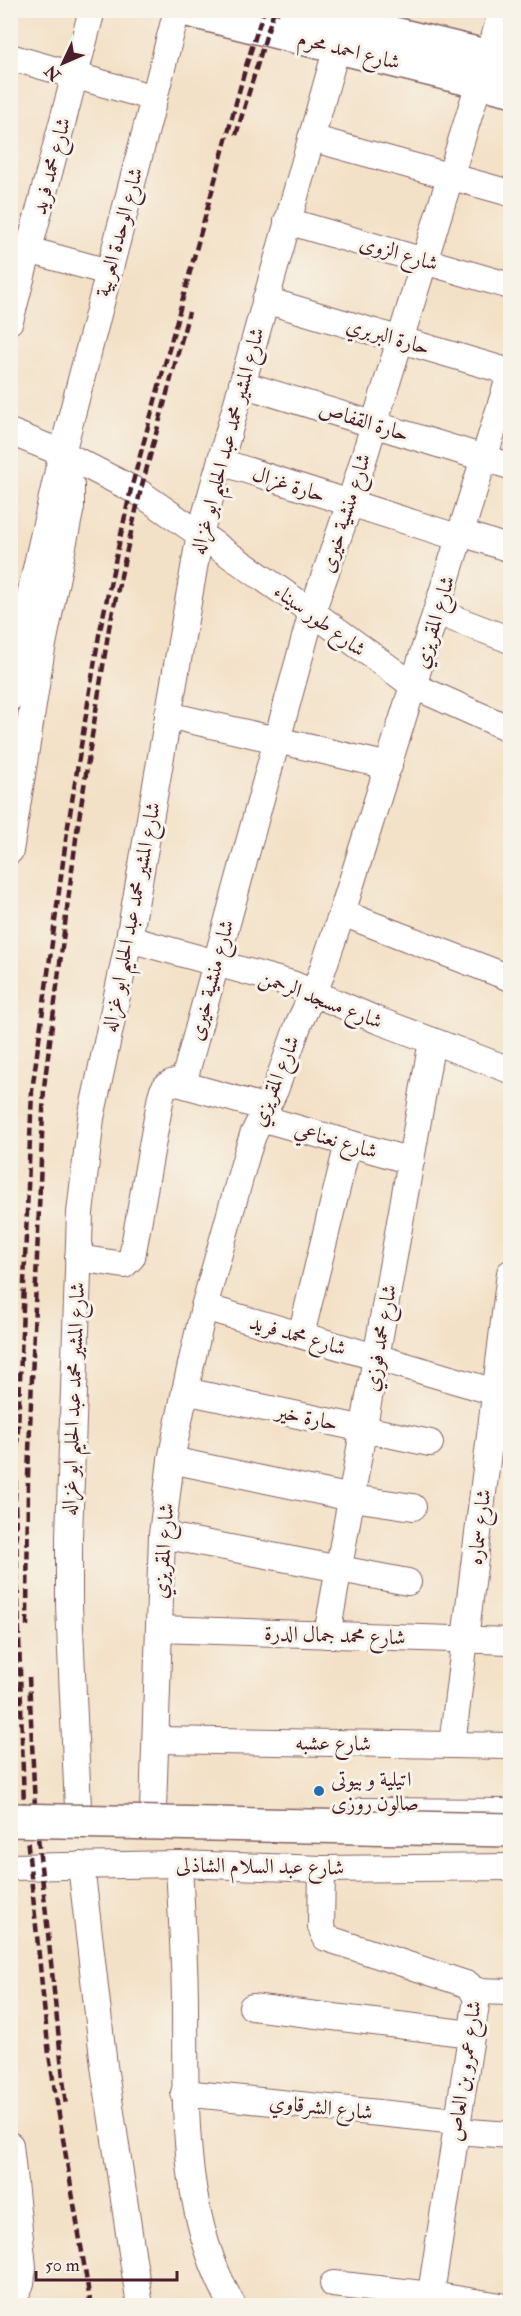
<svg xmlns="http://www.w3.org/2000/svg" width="521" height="2316" font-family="'IM FELL Double Pica',Amiri,serif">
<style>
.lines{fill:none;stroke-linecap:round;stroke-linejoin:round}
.minor-casing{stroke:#856362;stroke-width:28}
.major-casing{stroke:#856362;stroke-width:36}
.minor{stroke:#fff;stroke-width:26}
.major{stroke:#fff;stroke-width:33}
.rail{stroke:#4a1f2b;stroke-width:4.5;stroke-dasharray:9 4.5;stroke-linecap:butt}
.major-bridge-casing{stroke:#856362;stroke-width:36;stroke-linecap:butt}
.major-bridge{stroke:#fff;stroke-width:33}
.poi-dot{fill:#1f6fb2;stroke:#f7f3e8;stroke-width:2}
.labels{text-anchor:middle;stroke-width:6;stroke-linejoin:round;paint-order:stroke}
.street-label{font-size:21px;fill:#4a1f2b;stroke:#f7f3e8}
.poi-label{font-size:21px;fill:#4a1f2b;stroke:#f7f3e8;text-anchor:start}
</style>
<rect width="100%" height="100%" fill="#f7f3e8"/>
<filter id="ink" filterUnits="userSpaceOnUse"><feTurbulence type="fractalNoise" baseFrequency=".0167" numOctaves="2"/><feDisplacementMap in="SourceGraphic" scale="12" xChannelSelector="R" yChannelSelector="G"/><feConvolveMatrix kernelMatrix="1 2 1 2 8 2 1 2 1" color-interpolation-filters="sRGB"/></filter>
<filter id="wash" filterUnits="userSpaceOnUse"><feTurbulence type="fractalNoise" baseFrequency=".008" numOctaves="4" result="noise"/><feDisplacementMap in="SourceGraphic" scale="24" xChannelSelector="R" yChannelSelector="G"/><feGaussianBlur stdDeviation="1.35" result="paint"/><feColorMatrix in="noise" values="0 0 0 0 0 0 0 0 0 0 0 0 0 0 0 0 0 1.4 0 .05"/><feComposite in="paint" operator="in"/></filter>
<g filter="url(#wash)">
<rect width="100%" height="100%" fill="#f3e1c7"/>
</g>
<g filter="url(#ink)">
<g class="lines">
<g class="minor-casing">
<g id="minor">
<path d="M489,56L502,10"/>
<path d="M10,57L154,98"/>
<path d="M311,138L510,193"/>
<path d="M287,221L510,286"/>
<path d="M10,245L108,272"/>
<path d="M265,300L510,372"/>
<path d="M10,321L92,10"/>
<path d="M242,384L510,466"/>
<path d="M10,432L62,453L140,493L312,612L414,686L510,729"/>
<path d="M221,462L460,538"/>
<path d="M462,533L510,549"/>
<path d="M437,612L510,640"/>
<path d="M10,698L19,644L62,453L177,10"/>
<path d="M168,715L389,766"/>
<path d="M10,851L41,654L71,507V486L66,468"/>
<path d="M342,913L510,978"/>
<path d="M129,939L292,984L377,1020L510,1070"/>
<path d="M183,1084L312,612L350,503L479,83"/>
<path d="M261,1118L411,1161"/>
<path d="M78,1258L124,1265L132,1257L161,1096C163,1088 166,1084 174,1082L267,1108"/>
<path d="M204,1307L495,1392"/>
<path d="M301,1335L348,1143"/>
<path d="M185,1391L430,1443"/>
<path d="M171,1460L352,1498L413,1507"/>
<path d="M162,1535L408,1582"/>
<path d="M159,1629L510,1641"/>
<path d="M327,1635L432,1041"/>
<path d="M156,1740L510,1746"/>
<path d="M452,1745L510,1273"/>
<path d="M78,1808L69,1605V1537L80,1213L91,1118L129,939L200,534L337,47"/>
<path d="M153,1810L162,1535L171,1460L185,1391L204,1307L247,1153L253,1135L275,1090L299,1023L319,980L342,913L510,375"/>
<path d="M361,1811L510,1812"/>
<path d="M179,1864C181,1911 185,1959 185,2006C186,2108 180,2214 233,2306"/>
<path d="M81,1865L104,2066L140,2306"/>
<path d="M10,1867L179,1864L322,1869L510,1867"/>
<path d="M322,1869L321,1927L326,1938L469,1985L477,1998L429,2306"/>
<path d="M475,1991L510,1992"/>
<path d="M252,2007L471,2034"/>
<path d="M184,2093L457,2121"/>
<path d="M456,2131L510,2135"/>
<path d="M10,2145L23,2267L21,2283L11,2306"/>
<path d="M333,2284L431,2295L501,2306"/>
</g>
</g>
<g class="major-casing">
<g id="major">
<path d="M188,10L510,89"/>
<path d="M295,10L510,62"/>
</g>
</g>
<use href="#minor" class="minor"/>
<use href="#major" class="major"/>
<g class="rail">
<path d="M236,135L274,10"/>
<path d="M27,1626L28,1476L44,1087L77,831L109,628L140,493L189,312"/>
<path d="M29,1677L35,1808L66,2107"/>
<path d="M91,2306L49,2055L24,1807L15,1500L32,1091L67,832L99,635L131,489L246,66L264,10"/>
</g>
<g class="major-bridge-casing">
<path id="major-bridge" d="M10,1820L510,1830"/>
</g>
<use href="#major-bridge" class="major-bridge"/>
</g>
</g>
<circle class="poi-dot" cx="319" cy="1791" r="6"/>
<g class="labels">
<g class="street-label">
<text transform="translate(349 50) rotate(14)" y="7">شارع احمد محرم</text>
<text transform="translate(51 166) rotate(-75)" y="7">شارع محمد فريد</text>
<text transform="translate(119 232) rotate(-75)" y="7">شارع الوحدة العربية</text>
<text transform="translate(399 253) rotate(16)" y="7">شارع الزوى</text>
<text transform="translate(388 336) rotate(16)" y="7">حارة البربري</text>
<text transform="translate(364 421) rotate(17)" y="7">حارة القفاص</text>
<text transform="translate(227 441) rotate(-75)" y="7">شارع المشير محمد عبد الحليم ابو غزاله</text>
<text transform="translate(289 484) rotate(18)" y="7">حارة غزال</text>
<text transform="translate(345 513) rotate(-72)" y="7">شارع منشية خيرى</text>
<text transform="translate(320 620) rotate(36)" y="7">شارع طور سيناء</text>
<text transform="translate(434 622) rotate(-73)" y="7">شارع المقريزي</text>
<text transform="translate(131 917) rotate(-79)" y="7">شارع المشير محمد عبد الحليم ابو غزاله</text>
<text transform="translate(211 980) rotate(-75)" y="7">شارع منشية خيرى</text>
<text transform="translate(321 999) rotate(21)" y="7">شارع مسجد الرحمن</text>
<text transform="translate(275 1081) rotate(-68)" y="7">شارع المقريزي</text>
<text transform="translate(336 1140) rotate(16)" y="7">شارع نعناعي</text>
<text transform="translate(298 1335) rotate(16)" y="7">شارع محمد فريد</text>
<text transform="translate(380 1338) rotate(-80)" y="7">شارع محمد فوزي</text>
<text transform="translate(73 1399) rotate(-88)" y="7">شارع المشير محمد عبد الحليم ابو غزاله</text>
<text transform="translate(307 1417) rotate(12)" y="7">حارة خير</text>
<text transform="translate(479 1527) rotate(-83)" y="7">شارع سماره</text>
<text transform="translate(163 1551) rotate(-86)" y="7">شارع المقريزي</text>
<text transform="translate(335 1635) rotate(2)" y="7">شارع محمد جمال الدرة</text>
<text transform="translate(333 1743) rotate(1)" y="7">شارع عشبه</text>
<text transform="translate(260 1866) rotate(1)" y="7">شارع عبد السلام الشاذلى</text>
<text transform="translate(464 2071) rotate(-82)" y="7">شارع عمرو بن العاص</text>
<text transform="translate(321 2107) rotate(6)" y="7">شارع الشرقاوي</text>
</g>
<g class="poi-label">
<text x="331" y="1786">اتيلية و بيوتى<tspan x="331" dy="24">صالون روزى</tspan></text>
</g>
</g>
<rect width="521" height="2316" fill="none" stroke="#f7f3e8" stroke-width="36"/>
<g transform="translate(63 63) rotate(226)" stroke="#f7f3e8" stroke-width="4.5" paint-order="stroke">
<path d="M0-4.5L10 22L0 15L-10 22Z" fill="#4a1f2b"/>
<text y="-9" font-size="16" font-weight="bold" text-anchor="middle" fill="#4a1f2b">N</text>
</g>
<path d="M36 2271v9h141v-9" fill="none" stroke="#4a1f2b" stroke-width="3"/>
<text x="45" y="2271" font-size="18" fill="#4a1f2b" stroke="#f7f3e8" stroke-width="4.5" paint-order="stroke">50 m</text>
</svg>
